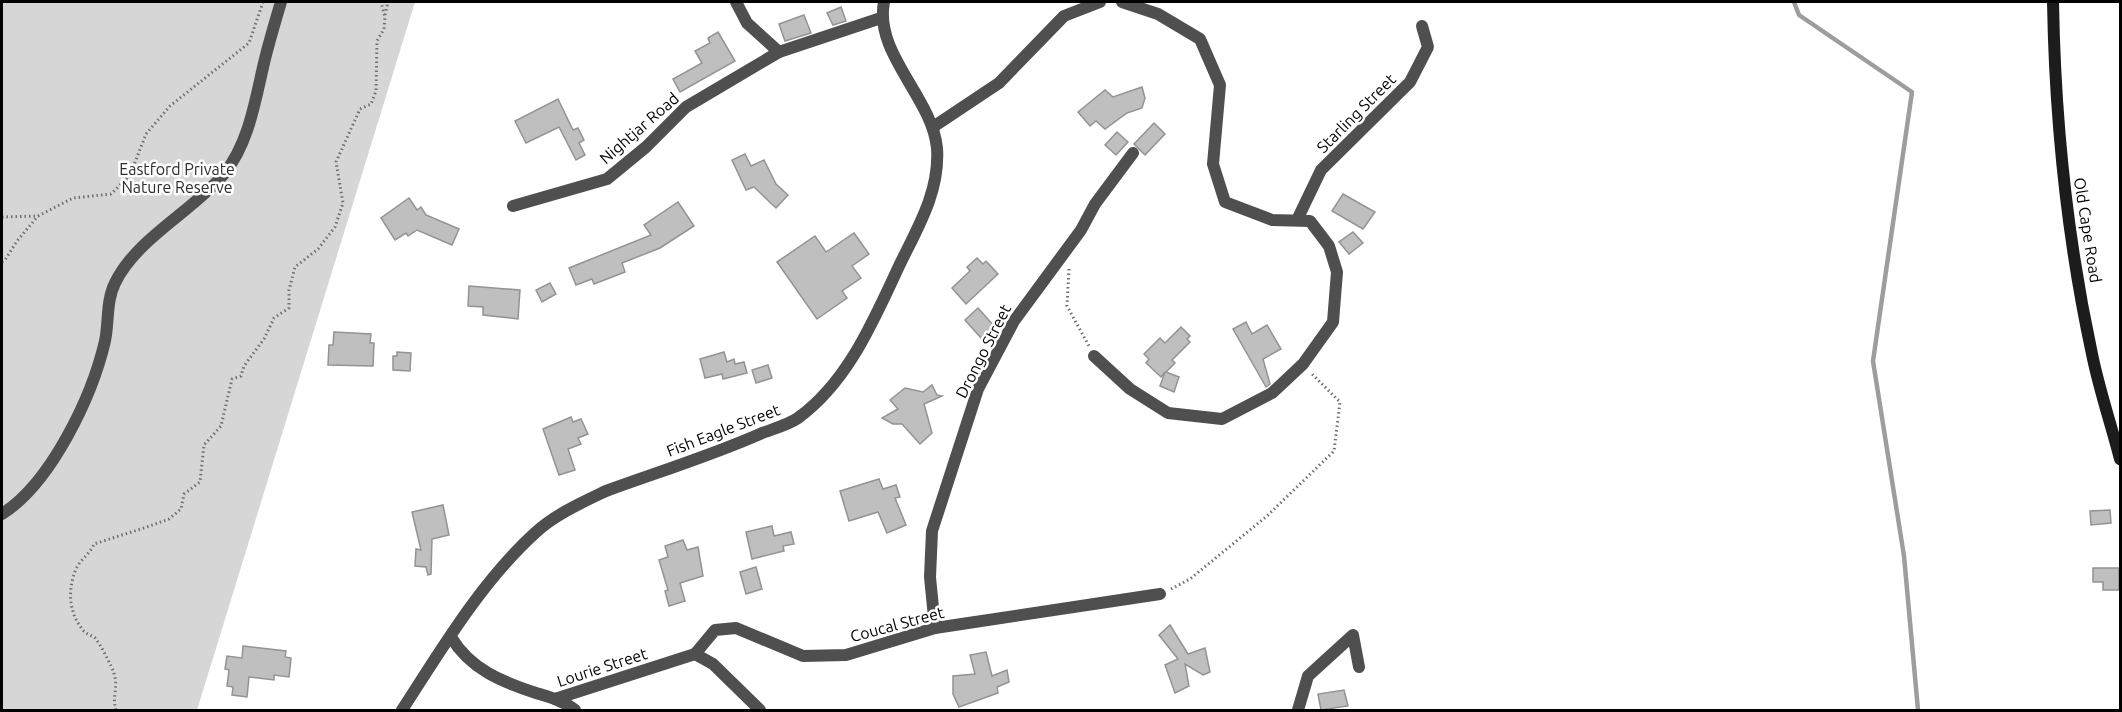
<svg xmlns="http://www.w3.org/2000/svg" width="2122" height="712" font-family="Ubuntu,sans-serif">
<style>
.green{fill:#d6d6d6}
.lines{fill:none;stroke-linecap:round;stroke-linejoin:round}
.stream{stroke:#9d9d9d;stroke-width:4.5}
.building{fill:#bfbfbf;stroke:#939393;stroke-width:1.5}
.path{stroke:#717171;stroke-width:3;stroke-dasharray:1.5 3;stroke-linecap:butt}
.street{stroke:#4f4f4f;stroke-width:12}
.secondary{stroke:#1c1c1c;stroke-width:12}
.labels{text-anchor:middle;stroke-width:5;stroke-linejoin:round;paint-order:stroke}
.street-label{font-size:16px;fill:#000;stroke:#fff}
.park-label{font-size:16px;fill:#2d2d2d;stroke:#fff}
</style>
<rect width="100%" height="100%" fill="#fff"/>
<path class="green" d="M2,2H415L197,710H2Z"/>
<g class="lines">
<path class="stream" d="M1794,2L1799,15L1912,92L1873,361L1904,556L1918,710"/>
</g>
<g class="building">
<path d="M841,7L846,21L833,25L827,13Z"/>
<path d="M804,15L811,33L785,41L779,24Z"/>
<path d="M718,32L735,61L680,92L673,79L702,63L695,51L710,43L708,38Z"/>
<path d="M1142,87L1145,98L1142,108L1127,113L1105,129L1096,121L1090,126L1078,112L1105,90L1113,97Z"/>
<path d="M558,99L573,130L578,128L584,140L579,143L585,155L576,160L559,127L526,143L515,121Z"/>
<path d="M1154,123L1165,134L1145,155L1134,144Z"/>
<path d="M1117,132L1128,142L1116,155L1105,145Z"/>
<path d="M745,154L751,166L764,160L776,184L788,195L776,208L754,187L746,190L732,160Z"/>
<path d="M1343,194L1375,212L1363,229L1332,211Z"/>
<path d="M409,198L417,210L421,207L426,215L459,229L452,245L417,230L408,236L406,233L395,240L381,218Z"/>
<path d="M678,202L694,226L660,248L622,263L625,272L594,284L592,279L576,285L569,268L651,235L644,225Z"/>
<path d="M1353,232L1363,243L1349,254L1339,242Z"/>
<path d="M854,233L869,254L852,266L861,278L842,291L847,298L817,319L777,262L815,236L826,252Z"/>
<path d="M977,258L983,264L986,261L998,274L966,304L952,288L970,271L967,267Z"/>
<path d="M550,283L556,294L542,302L536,290Z"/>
<path d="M469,286L520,290L518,319L483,315V307L468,306Z"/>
<path d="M978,308L994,326L981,338L965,320Z"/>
<path d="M1246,322L1252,334L1267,325L1281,349L1263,359L1270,384L1266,387L1233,329Z"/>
<path d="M1181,327L1190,336L1187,339L1190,342L1172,360L1175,363L1166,372L1179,377L1174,392L1160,386L1165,372L1161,377L1146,363L1149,359L1144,354L1160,338L1165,343Z"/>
<path d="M334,332L371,334L370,343H374L373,366L328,365L329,345H333Z"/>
<path d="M397,352L411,353L410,371L393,370V356H397Z"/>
<path d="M724,352L727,362L734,359L735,364L744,362L747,373L723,379L722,374L705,378L700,359Z"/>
<path d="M768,365L772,378L756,383L752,370Z"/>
<path d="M932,385L937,395L942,396L924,404L932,433L920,444L902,424H893L882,418L898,409L890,400L905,388L923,392Z"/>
<path d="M571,417L573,422L581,419L588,434L578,438L581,444L568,449L575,470L559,475L543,429Z"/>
<path d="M879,479L883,489L896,485L900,497L895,498L906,525L887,533L878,512L849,521L840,491Z"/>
<path d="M443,505L449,535L432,539L431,574L428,575L426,567L415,566L416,549L421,550L412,512Z"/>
<path d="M2110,510L2111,523L2091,525L2090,511Z"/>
<path d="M772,526L774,536L791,532L794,544L783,546L784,551L752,559L746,532Z"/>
<path d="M683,540L687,550L698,547L703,576L680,583L685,601L669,606L665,591L668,590L659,560L668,557L665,546Z"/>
<path d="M756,567L762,589L746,594L740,572Z"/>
<path d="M2093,568H2119V590H2103V582H2093Z"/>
<path d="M1170,625L1188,654L1205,648L1210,672L1203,675L1185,664L1189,686L1175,693L1165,665L1178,659L1159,635Z"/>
<path d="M243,646L286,651L285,657L291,658L289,677L274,675V680L249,677L247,697L232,695L233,687L227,686L229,670L225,669L227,656L242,658Z"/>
<path d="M986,652L992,676L1007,670L1009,682L997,687L998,693L959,707L953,694V676L975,674L970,655Z"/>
<path d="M1344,690L1348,706L1321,710L1318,694Z"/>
</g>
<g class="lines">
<g class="path">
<path d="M385,15L388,2"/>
<path d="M2,217L38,216L73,198L111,194L130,175L146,134L170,106L249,43L263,2"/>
<path d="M2,262L5,260L17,241L38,216"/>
<path d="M1069,269L1067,306L1089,346"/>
<path d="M1171,589L1190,579L1267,516L1334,451L1340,402L1312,374"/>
<path d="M116,710C111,694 121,686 111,666C107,658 101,645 95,638C91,635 86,634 83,630C69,613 67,591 76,569C80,560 90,554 94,544L147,527L169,519L181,509L184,494L200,482L204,445L221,426L232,379L241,376L244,366L264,339L274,318L289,308V290L295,267L318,249L335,227L343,203L336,162L360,109L371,104L376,91L377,41L384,29L385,17L381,2"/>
</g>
<g class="street">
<path d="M736,2L747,23L779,52"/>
<path d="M933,127L999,83L1064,16L1100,2"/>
<path d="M513,206L607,179L646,147L686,107L779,52L881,18"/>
<path d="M1297,220L1321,170L1410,82L1428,47L1422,26"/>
<path d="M1094,356L1130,389L1168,413L1222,419L1272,393L1303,364L1333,322L1337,272L1329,246L1310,221L1272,220L1225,202L1213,164L1220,85L1200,39L1158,14L1122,2"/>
<path d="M2,514C51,483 92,397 105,341C109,322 106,301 115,283C136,239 193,211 224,174C249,143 255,101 264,63C269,42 275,22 281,2"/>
<path d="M935,628L930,577L932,531L978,389L1014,321L1081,230L1095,204L1133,153"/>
<path d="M451,637C470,669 502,682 536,693C549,697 564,701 575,710"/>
<path d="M695,654L715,630L736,628L803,656L846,655L935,628L1160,594"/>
<path d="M555,699L695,654L713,664L760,710"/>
<path d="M402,710C441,650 481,582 535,533C554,515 583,502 606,491C658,472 710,456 760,434C772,429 788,425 798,418C849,381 874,319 900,264C918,227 940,191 937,148C932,97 874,54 884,2"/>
<path d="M1298,710L1308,676L1353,635L1359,667"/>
</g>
<path class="secondary" d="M2053,2C2055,120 2067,238 2092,354C2099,389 2111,424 2120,459"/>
</g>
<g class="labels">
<g class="street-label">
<text transform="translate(1356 113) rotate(-45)" y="6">Starling Street</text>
<text transform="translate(639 128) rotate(-41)" y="6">Nightjar Road</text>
<text transform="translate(2088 230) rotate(81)" y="6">Old Cape Road</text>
<text transform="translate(983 351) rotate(-63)" y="6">Drongo Street</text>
<text transform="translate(723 430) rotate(-21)" y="6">Fish Eagle Street</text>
<text transform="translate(897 624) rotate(-15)" y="6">Coucal Street</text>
<text transform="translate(602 667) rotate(-18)" y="6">Lourie Street</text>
</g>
<g class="park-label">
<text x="177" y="175">Eastford Private<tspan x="177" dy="18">Nature Reserve</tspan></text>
</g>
</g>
<rect width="2122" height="712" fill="none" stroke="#000000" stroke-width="6"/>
</svg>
